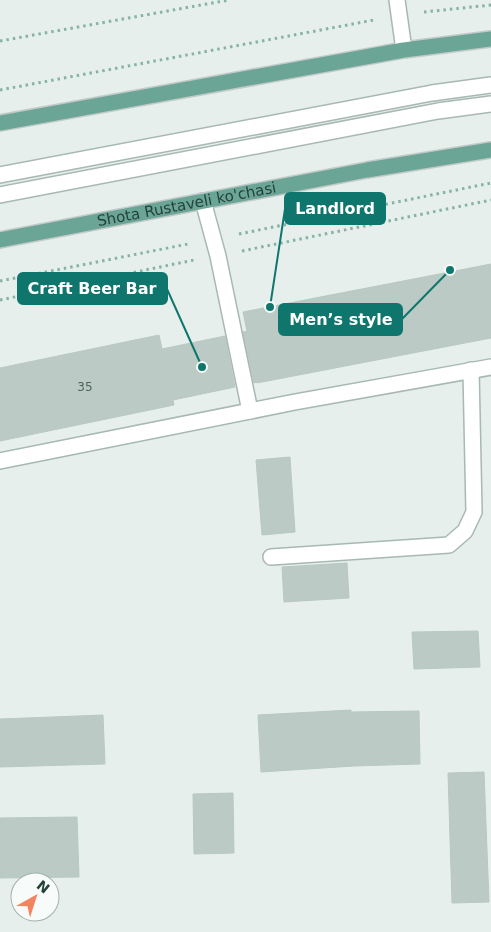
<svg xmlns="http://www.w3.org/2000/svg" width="491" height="932" font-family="'DejaVu Sans',sans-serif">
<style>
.building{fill:#bbcac4;stroke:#b8c9c2}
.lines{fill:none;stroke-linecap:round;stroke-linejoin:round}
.minor-casing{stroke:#a8b8b2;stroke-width:18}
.major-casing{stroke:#c2cac8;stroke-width:18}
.path{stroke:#86b3a5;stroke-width:3;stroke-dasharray:2.5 4;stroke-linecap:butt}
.minor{stroke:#fff;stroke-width:15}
.major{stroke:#6aa596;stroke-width:15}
.labels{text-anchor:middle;stroke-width:4;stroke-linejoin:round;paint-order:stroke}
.number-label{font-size:12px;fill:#4a645c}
.street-label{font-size:15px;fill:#24423a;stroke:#f7fbf9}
.leader{fill:none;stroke:#0f766e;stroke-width:2}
.callout-dot{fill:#0f766e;stroke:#f7fbf9;stroke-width:2}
.callout{fill:#0f766e;stroke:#0f766e;stroke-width:2}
.callout-label{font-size:16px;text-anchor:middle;font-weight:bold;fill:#fff}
</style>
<rect width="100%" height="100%" fill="#e6efeb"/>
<g class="building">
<path d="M491,264V338L257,383V382L254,383L243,332L247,331L243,312Z"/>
<path d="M159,335L162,349L225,336L235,387L173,400L174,405L0,441V368Z"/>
<path d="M290,457L295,532L262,535L256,460Z"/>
<path d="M347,563L349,598L284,602L282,567Z"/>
<path d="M478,631L480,667L414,669L412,632Z"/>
<path d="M351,710V712L419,711L420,764L354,766L261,772L258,715Z"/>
<path d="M103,715L105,764L0,767V719Z"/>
<path d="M484,772L489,902L452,903L448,773Z"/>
<path d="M233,793L234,853L194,854L193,794Z"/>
<path d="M77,817L79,877L0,878V818Z"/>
</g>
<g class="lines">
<g class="minor-casing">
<g id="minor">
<path d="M397,0L404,50"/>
<path d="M0,175L432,93L491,85"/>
<path d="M0,195L438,111L491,104"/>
<path d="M203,201L218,256L250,411"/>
<path d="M0,461L295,402L491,367"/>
<path d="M271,557L449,545L465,531L474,512L471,370"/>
</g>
</g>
<g class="major-casing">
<g id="major">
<path d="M0,123L404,50L491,39"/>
<path id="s1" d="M0,240L367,170L491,150"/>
</g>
</g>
<g class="path">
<path d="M424,12L491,5"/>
<path d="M0,41L229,0"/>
<path d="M0,90L374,20"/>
<path d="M239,234L491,183"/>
<path d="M242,251L491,200"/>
<path d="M0,281L188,244"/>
<path d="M0,300L194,260"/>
</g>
<use href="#minor" class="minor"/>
<use href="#major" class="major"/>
</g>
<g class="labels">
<g class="number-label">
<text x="85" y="391">35</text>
</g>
<g class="street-label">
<text dy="5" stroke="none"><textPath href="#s1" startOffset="190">Shota Rustaveli ko'chasi</textPath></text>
</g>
</g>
<path class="leader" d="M270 307L285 209M202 367L167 289M450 270L402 319"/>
<g class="callout-dot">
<circle cx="270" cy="307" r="5"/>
<circle cx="202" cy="367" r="5"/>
<circle cx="450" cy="270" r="5"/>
</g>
<g class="callout">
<rect x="285" y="193" width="100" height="31" rx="5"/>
<rect x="18" y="273" width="149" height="31" rx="5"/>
<rect x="279" y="304" width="123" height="31" rx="5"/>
</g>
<g class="callout-label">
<text x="335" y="214">Landlord</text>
<text x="92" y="294">Craft Beer Bar</text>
<text x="341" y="325">Men’s style</text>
</g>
<g transform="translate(35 897) rotate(39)"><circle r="24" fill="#f7fbf9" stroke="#a3b1ad"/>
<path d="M0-4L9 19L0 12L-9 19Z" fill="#f4845f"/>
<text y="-8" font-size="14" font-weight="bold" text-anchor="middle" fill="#24423a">N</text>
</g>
</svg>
